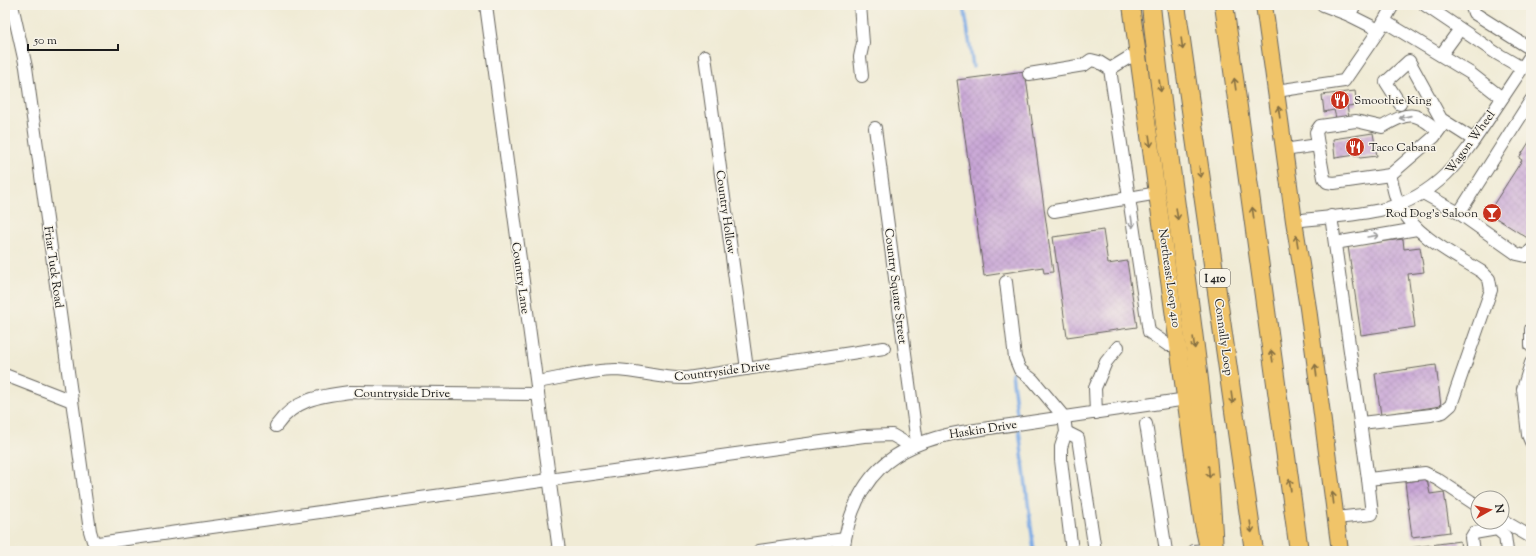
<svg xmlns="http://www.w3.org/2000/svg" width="1536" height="556" font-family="'Sorts Mill Goudy',serif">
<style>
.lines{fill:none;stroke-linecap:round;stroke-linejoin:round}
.stream{stroke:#7caae5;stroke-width:3.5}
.building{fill:url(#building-cross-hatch)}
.minor-casing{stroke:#66645d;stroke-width:14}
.major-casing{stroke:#66645d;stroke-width:18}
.highway-casing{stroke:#66645d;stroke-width:20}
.minor{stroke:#fff;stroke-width:12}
.major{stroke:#f0c469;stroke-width:16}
.highway{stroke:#f0c469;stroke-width:18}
.oneway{stroke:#867042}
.oneway2{stroke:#999}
.labels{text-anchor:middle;stroke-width:3;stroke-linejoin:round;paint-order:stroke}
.shield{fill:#f7f3e8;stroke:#5e5c59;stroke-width:1}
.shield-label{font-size:11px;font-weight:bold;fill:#1c1c1c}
.poi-label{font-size:12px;fill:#1c1c1c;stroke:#f7f3e8;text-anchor:start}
.street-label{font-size:12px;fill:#1c1c1c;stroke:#f7f3e8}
</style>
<defs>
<pattern id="building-cross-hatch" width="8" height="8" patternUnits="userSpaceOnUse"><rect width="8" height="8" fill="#c8a5d6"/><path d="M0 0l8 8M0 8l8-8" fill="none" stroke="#ab8db7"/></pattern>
</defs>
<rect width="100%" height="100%" fill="#f7f3e8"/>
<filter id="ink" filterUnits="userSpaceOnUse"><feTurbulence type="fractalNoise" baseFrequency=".025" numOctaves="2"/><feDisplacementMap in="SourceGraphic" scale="8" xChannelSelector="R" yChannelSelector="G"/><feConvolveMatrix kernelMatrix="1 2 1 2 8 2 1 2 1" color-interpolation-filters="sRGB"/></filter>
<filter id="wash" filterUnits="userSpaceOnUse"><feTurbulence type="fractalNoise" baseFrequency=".012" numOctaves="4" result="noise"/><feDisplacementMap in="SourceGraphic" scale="16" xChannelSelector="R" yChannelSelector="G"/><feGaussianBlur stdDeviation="0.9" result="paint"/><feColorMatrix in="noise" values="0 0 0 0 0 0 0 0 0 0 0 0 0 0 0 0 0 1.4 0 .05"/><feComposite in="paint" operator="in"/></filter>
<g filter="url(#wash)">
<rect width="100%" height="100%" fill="#f0ebd5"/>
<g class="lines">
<g class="stream">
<path d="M964,5L973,67"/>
<path d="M1012,373L1034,551"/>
</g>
</g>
<g id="blocks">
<g class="building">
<path d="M1025,71L1053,272L1044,273L1043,267L984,276L957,80Z"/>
<path d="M1355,91L1357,105L1347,106L1349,117L1336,118L1334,110L1324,112L1322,95Z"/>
<path d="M1373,133L1377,156L1360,158L1356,155L1335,158L1333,139Z"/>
<path d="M1531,139V236L1529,239L1488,213L1522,160L1519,158Z"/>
<path d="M1103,230L1108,264L1127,261L1137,327L1067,337L1053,237Z"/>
<path d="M1403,239L1404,249L1420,247L1424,272L1408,274L1415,327L1361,335L1348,246Z"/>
<path d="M1436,365L1441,406L1381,415L1375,374Z"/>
<path d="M1427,479L1430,494L1444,492L1450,532L1412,537L1405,482Z"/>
<path d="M1460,541L1461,551H1401V549Z"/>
</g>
</g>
</g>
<g filter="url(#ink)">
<use href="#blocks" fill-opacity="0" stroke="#66645d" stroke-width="1"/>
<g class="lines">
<g class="minor-casing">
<g id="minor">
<path d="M12,5L26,67L90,531L93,541L98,543L864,436L892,435L911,446"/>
<path d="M486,5L559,551"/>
<path d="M860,5L863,43L860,57L862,76"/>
<path d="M1323,5L1349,15L1355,5"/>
<path d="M1425,5L1496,53L1522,68"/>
<path d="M1471,5L1474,13L1531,49"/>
<path d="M1349,15L1379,30L1393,5"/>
<path d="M1384,21L1470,73L1502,98"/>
<path d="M1441,55L1460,29"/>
<path d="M705,56L747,369"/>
<path d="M1110,69L1128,58L1138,56"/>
<path d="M1029,74L1084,65L1091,60L1099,62L1110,69L1129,198L1054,211"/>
<path d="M1276,91L1344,81L1379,30"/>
<path d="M1531,100L1459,213L1517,254L1526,256L1531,250"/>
<path d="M1400,104L1386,82L1409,61L1441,119L1474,140"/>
<path d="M875,128L917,443"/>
<path d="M1318,145L1316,132L1320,126L1356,121L1382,127C1409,112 1414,110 1438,131"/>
<path d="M1284,150L1318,145L1324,178L1327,182L1334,183L1390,175"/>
<path d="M1158,193L1129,198L1149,332L1168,345L1179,343"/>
<path d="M1423,193L1459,213"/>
<path d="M1331,216L1368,479L1425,473L1437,479L1478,506"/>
<path d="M1294,221C1324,217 1356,216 1384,209C1437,196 1461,160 1489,118C1503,97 1517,76 1531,55"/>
<path d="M1335,243L1417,229"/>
<path d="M1006,282L1015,358L1020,370L1033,380L1064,417L1066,432L1061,447V460L1072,551"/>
<path d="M1531,329V346"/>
<path d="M1531,363L1523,389L1528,435L1531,442"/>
<path d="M5,375L72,401"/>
<path d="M537,382C562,378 590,370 616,370C641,371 662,379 687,378L884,348"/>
<path d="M1096,413L1095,388L1106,362L1118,347"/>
<path d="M1361,423L1431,415L1443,412L1451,405L1491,290L1489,279L1482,272C1453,254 1416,237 1399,205C1394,196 1393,184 1390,175L1434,137L1445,122"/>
<path d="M1146,424L1166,551"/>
<path d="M276,426C295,399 319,396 350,392L538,394"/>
<path d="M1066,432L1078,438L1095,551"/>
<path d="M1336,518L1372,514L1368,479"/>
<path d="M1502,520L1531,537"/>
<path d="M759,551L845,539"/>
<path d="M843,551C853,478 891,444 962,432L1187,399"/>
<path d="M1194,551L1208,550"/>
<path d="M1473,551L1471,538L1474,533L1497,529L1505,536L1507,551"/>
</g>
</g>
<g class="major-casing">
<g id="major">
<path d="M1131,5L1202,520L1208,548"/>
<path d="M1264,5L1294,221L1308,308L1340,551"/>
</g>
</g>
<g class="highway-casing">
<g id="highway">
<path d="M1151,5C1169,187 1205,368 1214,551"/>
<path d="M1176,5L1254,551"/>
<path d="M1224,5L1299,551"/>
</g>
</g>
<use href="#minor" class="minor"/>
<use href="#major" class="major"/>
<use href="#highway" class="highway"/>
</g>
<defs><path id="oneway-shaft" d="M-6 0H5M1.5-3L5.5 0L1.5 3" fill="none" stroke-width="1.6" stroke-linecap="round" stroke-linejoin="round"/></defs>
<g class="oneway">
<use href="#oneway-shaft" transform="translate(1182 44) rotate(82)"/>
<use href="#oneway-shaft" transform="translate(1235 84) rotate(-98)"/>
<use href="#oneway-shaft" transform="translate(1160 86) rotate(82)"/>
<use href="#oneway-shaft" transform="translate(1279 112) rotate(-98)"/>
<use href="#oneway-shaft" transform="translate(1150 141) rotate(82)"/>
<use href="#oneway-shaft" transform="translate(1200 172) rotate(82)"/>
<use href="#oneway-shaft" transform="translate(1253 213) rotate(-98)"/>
<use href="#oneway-shaft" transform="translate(1177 214) rotate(82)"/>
<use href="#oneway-shaft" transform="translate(1297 241) rotate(-99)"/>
<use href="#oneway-shaft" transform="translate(1194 343) rotate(82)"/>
<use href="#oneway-shaft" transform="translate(1272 356) rotate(-98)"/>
<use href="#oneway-shaft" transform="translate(1316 370) rotate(-97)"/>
<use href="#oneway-shaft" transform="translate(1232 398) rotate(82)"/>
<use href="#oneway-shaft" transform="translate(1209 472) rotate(85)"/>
<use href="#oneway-shaft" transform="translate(1290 485) rotate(-98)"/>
<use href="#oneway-shaft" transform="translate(1333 498) rotate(-97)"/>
<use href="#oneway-shaft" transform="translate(1251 527) rotate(82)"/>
</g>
<g class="oneway2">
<use href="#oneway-shaft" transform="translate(1405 117) rotate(167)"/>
<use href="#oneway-shaft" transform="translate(1132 222) rotate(82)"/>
<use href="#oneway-shaft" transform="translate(1373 236) rotate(-9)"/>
</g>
</g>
<defs>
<g id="restaurant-disc" transform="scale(1)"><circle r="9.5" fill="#c8321e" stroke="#f7f3e8"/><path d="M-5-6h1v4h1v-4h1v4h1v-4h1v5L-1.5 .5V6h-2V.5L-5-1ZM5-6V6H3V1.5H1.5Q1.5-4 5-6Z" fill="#fff"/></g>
<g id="bar-disc" transform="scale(1)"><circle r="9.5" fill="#c8321e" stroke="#f7f3e8"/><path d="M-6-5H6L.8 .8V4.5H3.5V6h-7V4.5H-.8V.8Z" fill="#fff"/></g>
</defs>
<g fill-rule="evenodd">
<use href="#restaurant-disc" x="1340" y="100"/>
<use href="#restaurant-disc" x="1355" y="147"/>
<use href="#bar-disc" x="1492" y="213"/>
</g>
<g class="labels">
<rect class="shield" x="1200" y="269" width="30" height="18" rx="3"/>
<g class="shield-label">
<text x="1215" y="282">I 410</text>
</g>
<g class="poi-label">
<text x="1354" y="104">Smoothie King</text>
<text x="1369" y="151">Taco Cabana</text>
<text x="1478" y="217" text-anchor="end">Rod Dog's Saloon</text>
</g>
<g class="street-label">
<text transform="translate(1470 142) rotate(-54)" y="4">Wagon Wheel</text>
<text transform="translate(726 212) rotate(82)" y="4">Country Hollow</text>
<text transform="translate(54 267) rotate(82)" y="4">Friar Tuck Road</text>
<text transform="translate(521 278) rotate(82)" y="4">Country Lane</text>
<text transform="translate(1170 278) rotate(82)" y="4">Northeast Loop 410</text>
<text transform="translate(896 286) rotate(83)" y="4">Country Square Street</text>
<text transform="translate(1224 337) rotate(82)" y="4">Connally Loop</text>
<text transform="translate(722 371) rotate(-7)" y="4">Countryside Drive</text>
<text x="402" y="397">Countryside Drive</text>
<text transform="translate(983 429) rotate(-9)" y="4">Haskin Drive</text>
</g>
</g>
<rect width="1536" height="556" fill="none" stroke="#f7f3e8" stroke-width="20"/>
<g transform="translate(1490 510) rotate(82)"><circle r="19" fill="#f7f3e8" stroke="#9f9d96"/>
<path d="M0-3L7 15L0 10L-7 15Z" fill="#c8321e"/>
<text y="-6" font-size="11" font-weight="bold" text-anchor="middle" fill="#1c1c1c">N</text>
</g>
<path d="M28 44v6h90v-6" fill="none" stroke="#1c1c1c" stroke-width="2"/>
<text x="34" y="44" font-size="12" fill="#1c1c1c" stroke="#f7f3e8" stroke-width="3" paint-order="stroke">50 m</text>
</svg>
